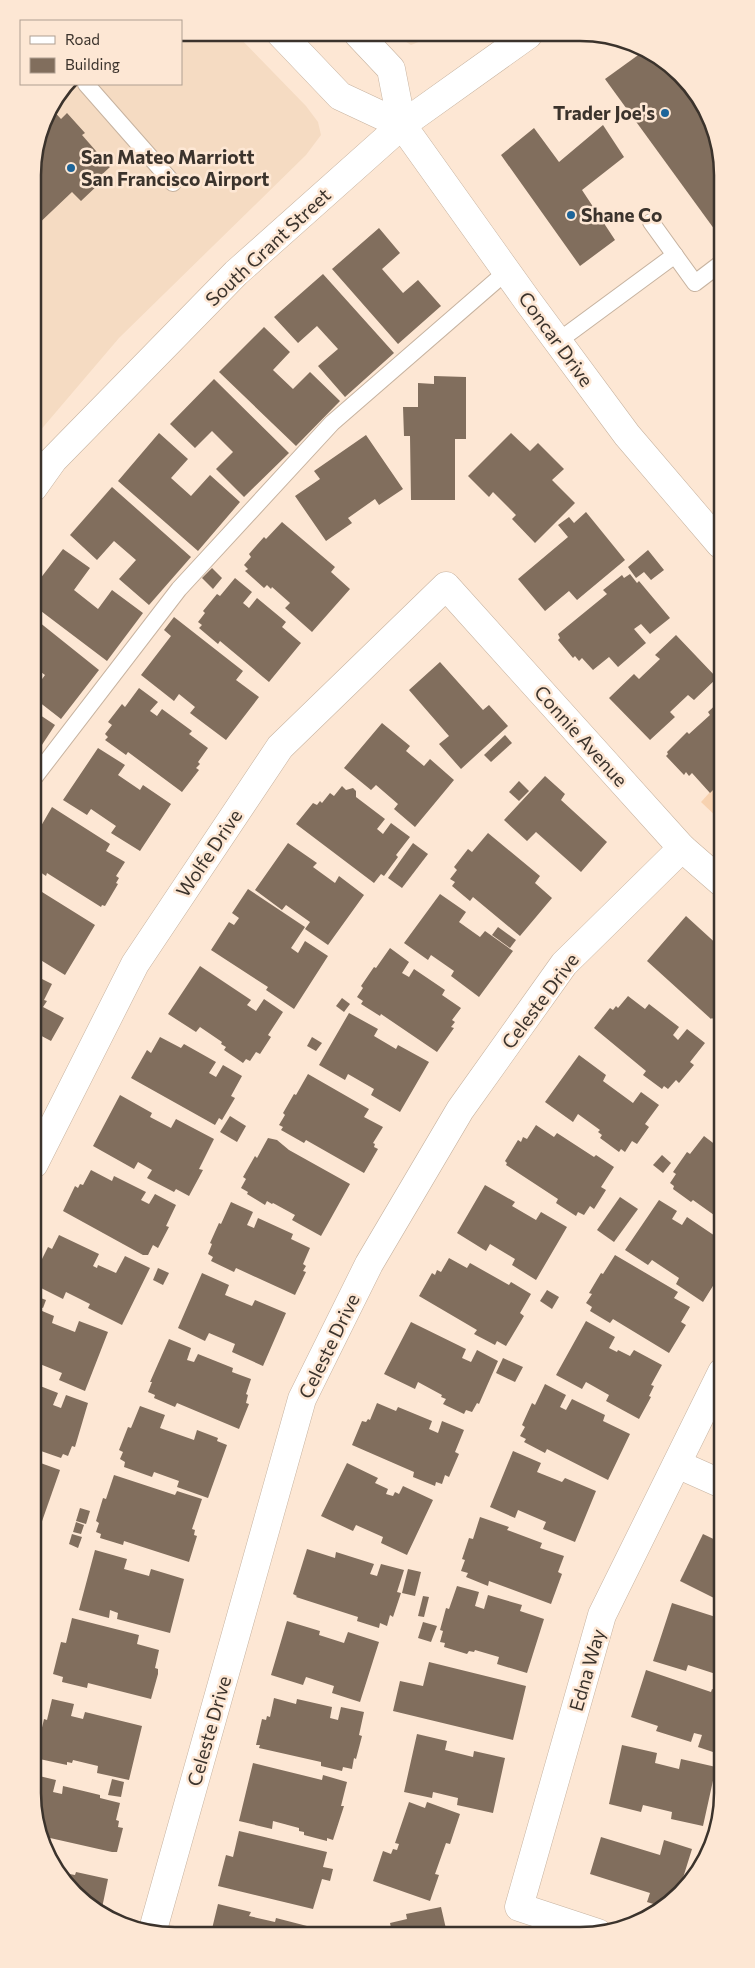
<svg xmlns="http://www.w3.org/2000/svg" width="755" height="1968" font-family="Commissioner,sans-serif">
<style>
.built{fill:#f5dbc2}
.green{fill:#f7d2b0}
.building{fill:#816e5d}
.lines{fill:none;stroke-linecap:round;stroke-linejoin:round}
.service-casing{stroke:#c7b3a0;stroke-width:18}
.minor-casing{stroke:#c7b3a0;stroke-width:29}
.tertiary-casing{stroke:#c7b3a0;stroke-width:29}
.secondary-casing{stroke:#c7b3a0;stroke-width:29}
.service{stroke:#fff;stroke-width:16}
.minor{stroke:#fff;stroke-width:28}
.tertiary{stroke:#fff;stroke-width:28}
.secondary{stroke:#fff;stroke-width:28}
.poi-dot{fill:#1e6599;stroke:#fde7d4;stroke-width:2}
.labels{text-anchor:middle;stroke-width:5;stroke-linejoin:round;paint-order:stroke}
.poi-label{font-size:19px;font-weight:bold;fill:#3b332c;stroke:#fde7d4;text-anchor:start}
.street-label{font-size:19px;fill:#3b332c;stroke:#fde7d4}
.rim{fill:none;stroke:#3b332c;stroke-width:2.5}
</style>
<rect width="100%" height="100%" fill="#fde7d4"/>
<g class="built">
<path d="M181,33H235L306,106L318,122L321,135L306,155L119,338L33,439V166L47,113L69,84H181Z"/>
<path d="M394,34H438L411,45Z"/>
</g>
<path class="green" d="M721,780V821L701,802Z"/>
<g class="building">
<path d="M641,53L681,75L720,148V237L605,79Z"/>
<path d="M51,108L61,119L67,113L85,133L82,135L110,167L97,179L100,183L81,201L72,192L33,229V166L47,113Z"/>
<path d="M603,125L624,157L582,190L615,240L580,266L501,155L534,128L559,162Z"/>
<path d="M379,228L400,253L382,269L403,293L418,280L441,306L398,344L332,269Z"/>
<path d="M323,274L394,353L345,397L318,366L338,349L317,326L298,343L274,317Z"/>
<path d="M264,327L290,352L273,370L293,389L310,372L340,401L296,446L219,372Z"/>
<path d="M434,376L466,377V439H455V500H411L410,436H404L403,407H418V383L434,384Z"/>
<path d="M214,379L289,453L244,497L216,469L233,452L212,431L195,448L170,424Z"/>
<path d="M159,433L188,459L171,478L191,496L210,475L240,502L198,551L118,481Z"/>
<path d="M511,433L530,451L538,443L564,469L552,480L575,503L535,543L512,519L516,515L493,492L489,497L468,476Z"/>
<path d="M366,435L403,489L379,505L375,499L348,518L352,523L326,541L295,496L320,479L314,471Z"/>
<path d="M112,487L191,557L149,605L119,579L136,560L114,541L97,560L70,535Z"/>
<path d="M586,512L625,560L577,600L569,591L545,611L518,579L568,537L558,525L569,517L574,523Z"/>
<path d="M282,522L335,567L331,572L350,589L312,632L285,608L290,603L272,587L271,589L267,585L264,588L245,571L248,569L244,565L251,557L249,554L264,537L266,539Z"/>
<path d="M63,549L90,568L74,590L98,609L112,590L143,613L107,661L33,605V588Z"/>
<path d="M648,550L664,570L651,580L644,572L636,578L628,567Z"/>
<path d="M212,568L222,578L213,589L202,578Z"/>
<path d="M630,574L637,583L639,581L670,618L650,634L641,624L634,629L646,643L618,667L609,657L593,670L582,658L579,661L575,656L573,658L558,640L560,638L558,634L607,594L603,590L622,575L624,578Z"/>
<path d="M235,578L252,592L243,603L249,608L257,598L286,622L282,627L301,643L269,682L220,641L218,644L199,628L202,625L198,622L205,613L203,611L217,594L220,596Z"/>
<path d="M174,617L243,671L236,680L259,697L226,740L190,713L195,707L179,694L174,701L141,675L171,636L164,630Z"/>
<path d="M34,618L99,670L61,719L34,698V690L45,675L34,667Z"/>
<path d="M676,635L717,678L694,700L688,695L670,712L675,717L650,740L609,698L634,674L639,679L660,659L655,655Z"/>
<path d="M440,662L483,710L489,705L508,726L461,769L439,744L449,736L409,690Z"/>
<path d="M139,688L158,702L150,711L157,716L162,709L192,731L189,734L208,748L198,762L200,764L196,768L199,770L182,792L128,752L126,755L105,740L108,737L105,734L112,725L108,722L122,704L125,707Z"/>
<path d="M721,700V782L710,793L692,773L689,776L686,772L684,775L666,756L668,754L667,752L687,732L689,734L710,715L708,712Z"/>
<path d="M34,711L55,725L34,757Z"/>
<path d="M382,723L410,746L406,751L424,766L430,759L454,780L415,827L394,809L398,804L376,785L371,790L344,768Z"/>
<path d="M505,735L512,743L491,762L484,755Z"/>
<path d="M98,748L125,765L118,775L140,790L143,785L171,804L140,851L111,833L116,826L91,809L87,815L63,800Z"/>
<path d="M545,776L565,794L561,800L607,842L581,872L536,832L527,841L504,820Z"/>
<path d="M519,781L529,791L519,801L509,792Z"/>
<path d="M342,786L346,790L353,788L356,791V797L385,819L377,829L383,834L391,823L410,837L396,855L398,857L384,876L381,874L374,883L296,824L313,803L317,805L320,801L322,803L330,793L334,796Z"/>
<path d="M52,807L110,844L106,851L125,862L116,876L119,878L116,883L118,884L105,906L102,905L101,907L47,873L46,876L34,868V829L37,823L41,826Z"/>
<path d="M488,833L540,876L535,883L552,898L520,936L473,897L470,901L452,886L455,882L450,879L457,870L454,867L468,849L472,852Z"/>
<path d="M288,843L317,863L313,867L335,883L339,876L364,895L328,945L305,929L310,922L286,905L282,910L255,890Z"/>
<path d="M413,843L428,854L402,888L388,878Z"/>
<path d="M248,889L305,927L291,948L298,953L305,941L328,956L294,1009L266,990L268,987L211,950L229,922L234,925L239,918L232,913Z"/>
<path d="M42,892L95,925L65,975L34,956L37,951L34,949V898L37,900Z"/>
<path d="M440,894L466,912L459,922L480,937L485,931L513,951L479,997L451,976L454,971L431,955L428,960L404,943Z"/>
<path d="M686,916L721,948V1026L712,1018L711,1019L647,961Z"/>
<path d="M498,927L516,940L510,948L492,935Z"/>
<path d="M390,948L409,962L402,973L409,977L414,969L445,990L442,995L461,1008L452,1020L455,1022L451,1027L454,1028L437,1052L381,1014L380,1016L361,1004L363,1001L357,997L363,988L361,986L374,967L376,968Z"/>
<path d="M200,966L251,1000L247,1005L256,1011L264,999L283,1012L268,1035L271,1037L260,1054L256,1052L250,1061L246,1059L243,1063L224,1050L226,1047L221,1044L222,1042L200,1027L196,1032L168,1014Z"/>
<path d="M34,975L52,984L44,1000L47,1001L43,1007L64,1018L51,1041L34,1032Z"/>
<path d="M628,996L645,1009L649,1004L679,1027L673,1035L678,1040L687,1029L705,1043L690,1062L694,1065L679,1083L676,1080L668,1089L664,1086L662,1089L643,1075L646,1071L594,1028L610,1008L613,1010L616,1006L618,1008Z"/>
<path d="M342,998L350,1004L344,1012L336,1006Z"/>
<path d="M349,1013L378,1029L374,1036L396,1049L398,1045L429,1062L400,1112L371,1095L374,1089L348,1074L345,1080L319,1065Z"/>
<path d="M160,1037L181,1048L184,1044L216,1062L209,1073L216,1077L223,1065L242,1076L231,1096L235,1098L222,1120L219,1118L215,1125L131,1078L147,1050L151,1053Z"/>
<path d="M312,1037L322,1043L316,1051L307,1046Z"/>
<path d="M579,1055L606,1075L603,1081L633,1103L641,1092L659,1105L645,1124L649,1127L637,1144L632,1141L625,1152L621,1149L619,1152L600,1138L602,1135L598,1132L600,1130L578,1114L573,1122L545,1102Z"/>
<path d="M308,1074L369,1109L364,1117L383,1127L373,1143L375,1144L374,1147L378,1149L364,1173L306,1140L304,1143L281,1130L283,1127L279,1125L285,1115L283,1113L294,1094L296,1095Z"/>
<path d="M120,1095L152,1113L150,1117L171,1128L176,1119L214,1139L199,1169L203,1170L189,1196L176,1189L174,1192L147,1178L152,1170L138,1162L134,1169L93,1146Z"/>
<path d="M230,1116L246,1126L237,1142L220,1132Z"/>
<path d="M536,1125L554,1137L557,1133L594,1157L596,1155L614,1167L601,1187L606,1190L594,1209L590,1206L584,1215L578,1212L576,1216L556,1203L558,1199L506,1165L507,1163L505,1161L518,1140L521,1142L523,1137L527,1139Z"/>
<path d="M704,1136L721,1149V1220L693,1200L691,1202L673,1189L674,1186L670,1183L676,1174L673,1172L687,1152L690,1154Z"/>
<path d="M268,1138L277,1140L289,1150L350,1184L321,1236L292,1220L295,1215L273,1203L272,1204L267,1201L265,1205L247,1194L248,1192L241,1188L246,1179L243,1177L255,1156L257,1158Z"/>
<path d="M662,1155L671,1163L663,1173L653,1165Z"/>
<path d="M91,1170L112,1181L114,1176L146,1192L141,1200L149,1204L155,1194L176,1205L166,1226L169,1227L158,1248L153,1245L148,1255H143L63,1211L75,1186L78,1188L80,1184L83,1185Z"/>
<path d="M485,1185L515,1202L512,1206L536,1220L541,1212L567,1227L536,1280L512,1265L515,1259L490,1244L486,1251L457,1233Z"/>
<path d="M620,1197L638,1209L614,1242L597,1230Z"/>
<path d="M659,1200L677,1211L672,1219L682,1225L687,1217L721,1240V1273L703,1302L676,1284L679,1278L652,1260L648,1265L625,1250Z"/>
<path d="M231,1202L253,1212L247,1225L254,1228L258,1218L293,1234L291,1239L310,1248L303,1264L306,1266L303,1271L306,1272L295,1295L236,1268L234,1272L211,1261L213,1257L208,1254L212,1244L210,1243L219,1223L221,1224Z"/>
<path d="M59,1235L99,1254L93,1266L97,1268L98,1265L116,1273L125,1256L150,1268L122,1325L88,1308L90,1304L66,1292L63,1299L35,1285L34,1275L48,1247L52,1249Z"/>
<path d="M615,1255L678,1292L674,1298L690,1307L681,1322L686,1325L669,1353L613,1319L610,1323L590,1311L592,1307L586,1303L592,1294L589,1293L601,1273L603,1274Z"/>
<path d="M449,1258L467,1268L470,1263L509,1285L511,1282L531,1294L520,1313L524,1316L506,1346L497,1341L495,1345L474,1334L477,1330L419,1296L432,1273L435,1275L437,1270L441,1272Z"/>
<path d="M158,1268L169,1273L163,1285L153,1280Z"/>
<path d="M202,1273L229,1285L225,1295L252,1306L255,1300L286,1313L263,1366L232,1352L235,1344L209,1333L205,1341L178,1328Z"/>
<path d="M547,1290L559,1297L552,1309L540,1301Z"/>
<path d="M35,1296L46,1300L43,1308L35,1305Z"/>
<path d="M35,1308L54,1316L52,1323L75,1332L79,1321L108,1332L85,1391L59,1380L62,1373L35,1362Z"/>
<path d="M586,1321L615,1337L609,1348L617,1352L618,1350L630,1356L634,1350L662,1365L651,1385L654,1386L649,1396L651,1397L639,1419L606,1401L609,1395L586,1382L582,1389L556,1375Z"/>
<path d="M411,1322L466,1349L462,1358L471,1362L477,1350L498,1361L479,1404L477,1403L472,1412L466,1410L464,1414L443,1404L446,1399L441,1397L442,1395L418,1382L415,1389L384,1374Z"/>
<path d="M169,1339L191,1348L187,1360L194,1362L198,1354L233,1368L232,1372L251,1379L246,1394L248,1395L246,1403L249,1404L239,1429L177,1403L175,1407L154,1398L155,1395L148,1392L152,1382H150Z"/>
<path d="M503,1358L523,1367L515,1382L496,1373Z"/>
<path d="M35,1384L58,1393L53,1405L61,1408L66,1395L88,1403L75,1447L72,1446L68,1456L63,1454L61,1458L38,1450L40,1446L35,1444Z"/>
<path d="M545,1384L566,1395L560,1407L566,1410L572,1399L605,1415L603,1421L630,1434L608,1480L547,1449L545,1453L524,1442L526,1439L520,1436L525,1427L522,1425L532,1403L535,1405Z"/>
<path d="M377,1403L396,1411L398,1407L432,1421L429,1429L438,1433L442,1421L464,1430L455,1452L459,1454L449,1477L445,1475L442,1484L436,1482L435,1486L413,1477L414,1472L352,1445L362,1421L366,1422L368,1419L370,1420Z"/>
<path d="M140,1406L165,1415L160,1428L194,1440L197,1430L218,1438L217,1441L227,1445L208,1498L177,1487L179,1481L154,1472L152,1477L124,1467L125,1462L120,1459L123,1452L119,1450L128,1427L131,1428Z"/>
<path d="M513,1451L541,1463L537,1472L562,1482L565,1478L596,1491L575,1542L543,1529L546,1522L518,1510L515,1518L490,1507Z"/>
<path d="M35,1461L60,1470L40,1527L35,1526Z"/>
<path d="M347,1463L378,1478L375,1483L388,1489L386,1494L393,1496L395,1492L399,1494L403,1486L433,1500L407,1555L381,1543L383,1537L356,1525L353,1531L321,1516Z"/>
<path d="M114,1475L175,1495L177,1491L202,1499L192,1529L195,1530L194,1535L197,1536L189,1562L124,1541L123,1545L100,1538L101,1534L96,1532L99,1523L96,1521L103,1498L106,1499Z"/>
<path d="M80,1508L90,1511L86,1524L76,1521Z"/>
<path d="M480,1517L509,1527L507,1530L542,1543L540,1548L564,1556L558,1572L562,1574L551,1604L489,1581L488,1586L466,1577L468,1573L461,1571L465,1560L462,1559L469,1538L473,1539Z"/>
<path d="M76,1522L84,1525L81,1534L73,1532Z"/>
<path d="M72,1534L82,1537L78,1548L69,1544Z"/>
<path d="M703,1534L722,1543V1602L680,1581Z"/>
<path d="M307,1549L335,1558L336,1552L374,1564L370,1574L377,1576L381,1564L404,1570L397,1592L401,1593L393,1617L390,1615L387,1626L380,1623L379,1628L357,1621L358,1617L296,1597L297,1596L293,1594Z"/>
<path d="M95,1550L127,1559L124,1569L149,1576L151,1569L184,1579L170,1633L117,1619L118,1613L110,1610L109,1618L79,1610Z"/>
<path d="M408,1569L421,1572L415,1596L402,1593Z"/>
<path d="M457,1586L479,1592L475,1606L484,1609L488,1595L522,1605L520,1611L544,1619L527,1673L497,1664L499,1657L475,1650L474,1652L469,1651L467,1654L444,1647L445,1643L440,1642L443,1631L440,1630L446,1608L449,1609Z"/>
<path d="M423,1596L429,1597L424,1617L418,1616Z"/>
<path d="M672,1603L722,1619V1676L688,1665L686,1671L653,1661Z"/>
<path d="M72,1618L139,1635L137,1644L159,1650L155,1668L158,1669V1674L151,1699L88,1683L87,1688L62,1682L63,1677L53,1674L61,1642L66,1643Z"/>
<path d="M287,1621L320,1631L319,1635L344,1643L348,1632L379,1642L360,1702L332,1693L334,1686L306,1677L303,1685L271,1675Z"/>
<path d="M423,1622L437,1626L431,1642L418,1638Z"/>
<path d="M429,1662L526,1686L513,1740L393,1711L400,1681L423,1686Z"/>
<path d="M646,1670L711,1692L712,1689L722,1692V1755L698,1747L702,1735L694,1733L691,1742L656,1731L658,1726L631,1717Z"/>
<path d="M274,1698L296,1704L297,1699L332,1707L330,1718L338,1720L341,1707L364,1712L359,1735L362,1736L356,1759L354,1758L352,1769L343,1767L342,1771L321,1766V1762L259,1748L260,1745H256L262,1719L266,1720L267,1716L270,1717Z"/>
<path d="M52,1699L74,1704L71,1716L83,1719L85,1712L142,1726L129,1780L97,1773L98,1766L73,1760L72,1763L67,1762V1765L35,1758L44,1719L47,1720Z"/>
<path d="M417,1734L447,1741L445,1750L473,1757L474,1751L505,1758L493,1813L457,1805L458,1798L433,1792L432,1798L404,1792Z"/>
<path d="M622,1745L657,1753L655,1763L679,1769L681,1759L716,1767L703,1826L671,1819L672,1812L643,1805L641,1812L609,1804Z"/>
<path d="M253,1763L322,1780L323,1775L347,1782L341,1806H344L333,1840L327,1838V1841L304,1835V1832L299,1831V1828L273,1821L272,1829L239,1821Z"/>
<path d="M35,1775L56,1780L53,1792L62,1794L63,1786L100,1795V1798L120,1803L116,1820L119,1821L118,1827L123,1828L117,1852H112L50,1838L49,1840H46L35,1820Z"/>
<path d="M112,1779L124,1782L121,1797L108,1795Z"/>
<path d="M409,1802L425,1808L427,1802L460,1814L450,1844L446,1843L435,1874L439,1875L430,1901L373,1881L383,1851L391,1854L393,1849L397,1850L399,1844L395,1843Z"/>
<path d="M239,1831L327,1852L323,1867L333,1869L330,1881L322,1879L313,1909L218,1886L226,1855L233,1857Z"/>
<path d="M601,1837L660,1855L664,1840L692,1849L678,1894L663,1907L647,1902L650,1893L590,1874Z"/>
<path d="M76,1872L108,1879L102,1908L75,1894L64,1873L75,1875Z"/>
<path d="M218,1904L251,1912L249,1916L275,1922L276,1918L307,1926L305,1933H211Z"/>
<path d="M441,1907L447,1933H392L390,1923L407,1919L406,1914Z"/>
</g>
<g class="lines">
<g class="service-casing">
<g id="service">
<path d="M86,84L173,183"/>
<path d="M651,222L695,283L720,264"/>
<path d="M557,342L675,255"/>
<path d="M34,778L179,589L332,423L506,272"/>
</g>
</g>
<g class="minor-casing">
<g id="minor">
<path d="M280,33L340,96L402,125"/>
<path d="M358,34L391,69L402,125"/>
<path d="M34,1164L135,964L280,747L446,586L682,848L721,882"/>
<path d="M677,1464L722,1484"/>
<path d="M152,1933L302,1399L369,1264L460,1110L564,964L682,848"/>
<path d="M598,1933L519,1907L602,1615L722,1372"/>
</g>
</g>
<g class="tertiary-casing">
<path id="tertiary" d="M33,488L53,460L236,273L402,125"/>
</g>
<g class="secondary-casing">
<path id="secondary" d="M528,35L402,125L527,300L627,435L720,544"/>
</g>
<use href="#service" class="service"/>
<use href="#minor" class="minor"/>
<use href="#tertiary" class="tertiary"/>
<use href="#secondary" class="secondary"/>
</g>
<g class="poi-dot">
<circle cx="665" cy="113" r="5"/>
<circle cx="71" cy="168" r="5"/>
<circle cx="571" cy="215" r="5"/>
</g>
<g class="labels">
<g class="poi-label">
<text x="655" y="120" text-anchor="end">Trader Joe's</text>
<text x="81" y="164">San Mateo Marriott<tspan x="81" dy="22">San Francisco Airport</tspan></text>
<text x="581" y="222">Shane Co</text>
</g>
<g class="street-label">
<text transform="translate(268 247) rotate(-43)" y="7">South Grant Street</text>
<text transform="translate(556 339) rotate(54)" y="7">Concar Drive</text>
<text transform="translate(581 736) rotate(48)" y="7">Connie Avenue</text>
<text transform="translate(209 853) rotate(-56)" y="7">Wolfe Drive</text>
<text transform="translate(540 1001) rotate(-53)" y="7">Celeste Drive</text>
<text transform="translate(329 1346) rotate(-64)" y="7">Celeste Drive</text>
<text transform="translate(587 1670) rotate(-74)" y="7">Edna Way</text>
<text transform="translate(209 1731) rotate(-74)" y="7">Celeste Drive</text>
</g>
</g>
<path d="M0 0H755V1968H0ZM175 41H580A134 134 0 0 1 714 175V1793A134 134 0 0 1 580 1927H175A134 134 0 0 1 41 1793V175A134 134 0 0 1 175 41Z" fill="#fde7d4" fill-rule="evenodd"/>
<path class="rim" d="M175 41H580A134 134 0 0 1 714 175V1793A134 134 0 0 1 580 1927H175A134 134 0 0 1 41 1793V175A134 134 0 0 1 175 41Z"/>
<rect x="20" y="20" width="162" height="65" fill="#fde7d4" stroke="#af9f91"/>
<rect x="30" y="36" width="25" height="8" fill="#ffffff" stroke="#af9f91"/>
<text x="65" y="45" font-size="15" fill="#3b332c">Road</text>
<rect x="30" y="58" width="25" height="15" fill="#816e5d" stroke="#af9f91"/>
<text x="65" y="70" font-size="15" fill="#3b332c">Building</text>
</svg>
